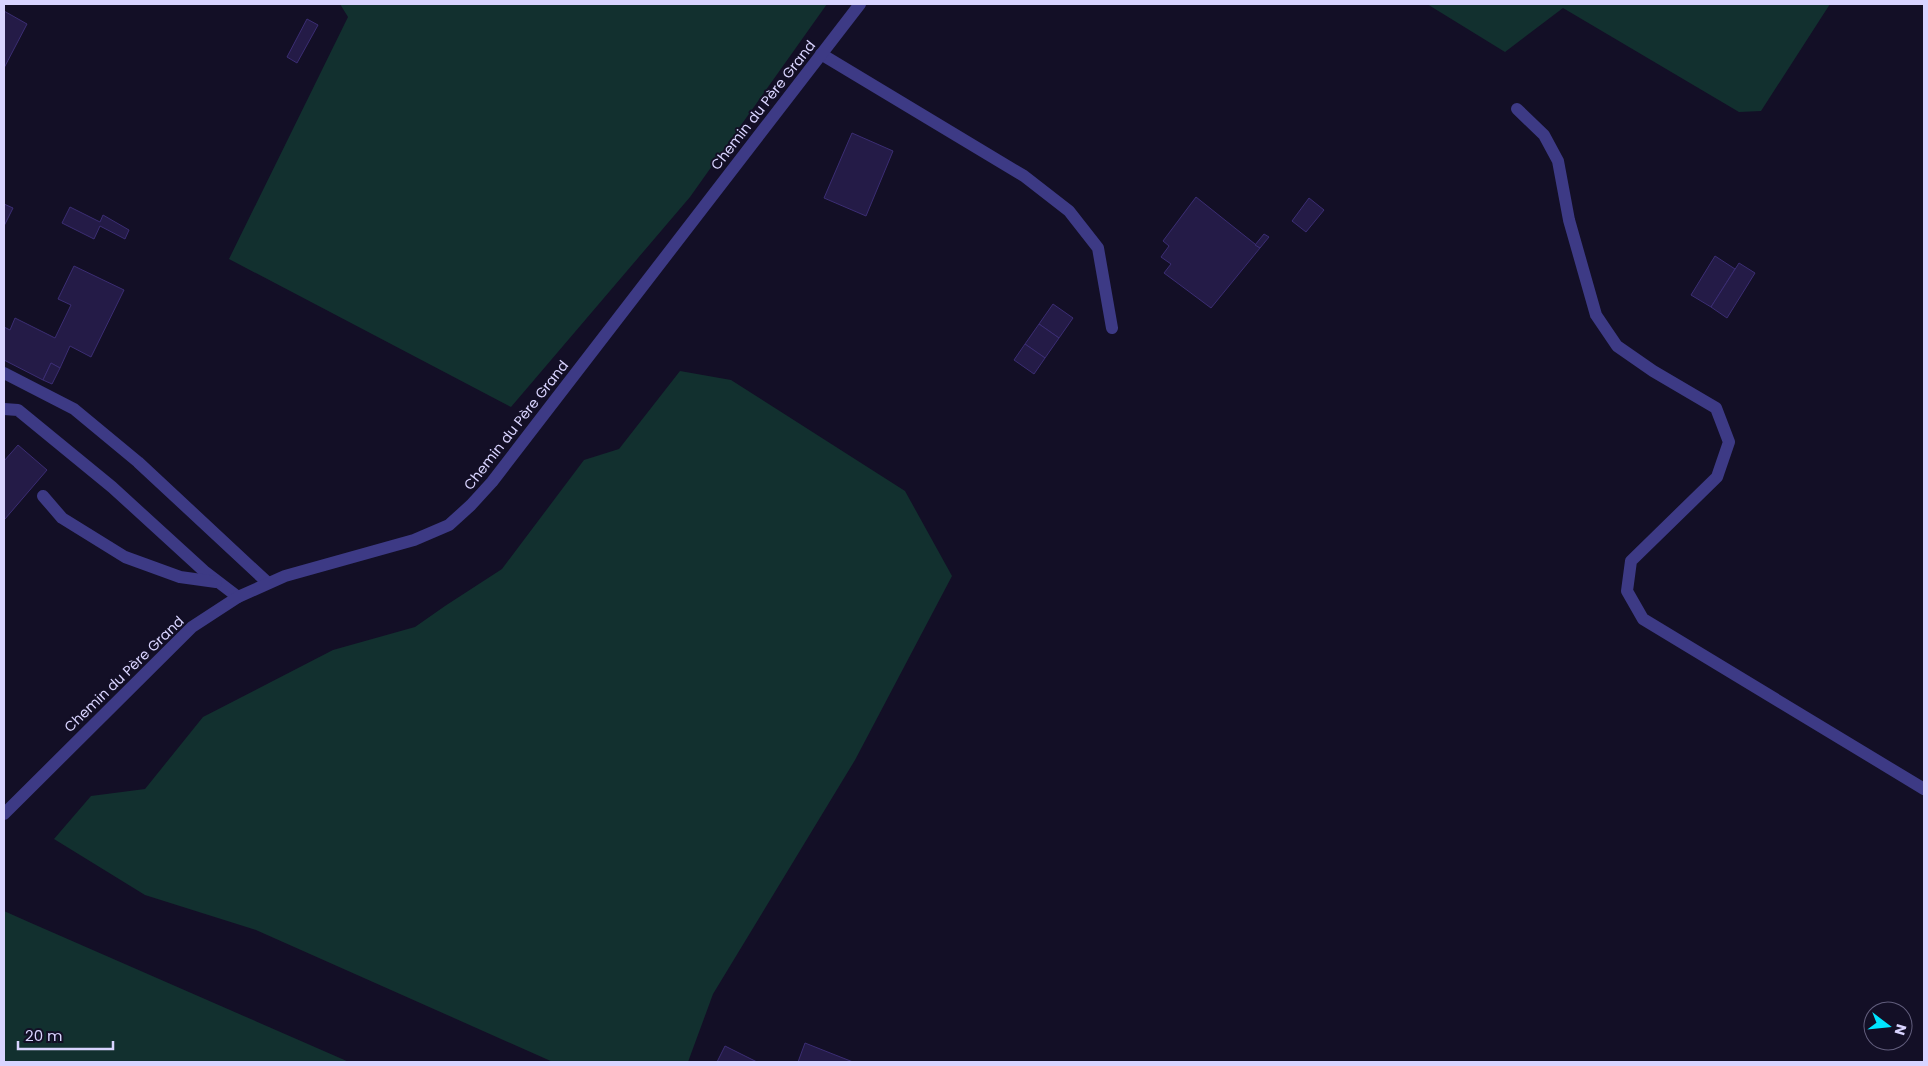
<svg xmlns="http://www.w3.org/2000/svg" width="1928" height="1066" font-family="Poppins,sans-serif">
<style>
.green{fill:#12302f}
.building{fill:#241b47;stroke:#3b2d73}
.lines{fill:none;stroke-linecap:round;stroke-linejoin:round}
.service{stroke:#3d3a85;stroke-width:12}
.minor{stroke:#3d3a85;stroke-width:12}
.labels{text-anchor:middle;stroke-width:4;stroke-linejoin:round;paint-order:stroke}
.street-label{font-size:14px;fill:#d9d4ff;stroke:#130f26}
</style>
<rect width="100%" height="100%" fill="#130f26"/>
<g class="green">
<path d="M340,4H827L690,197L511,407L229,259L348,17Z"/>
<path d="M1427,4H1830L1761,111L1739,112L1563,8L1505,52Z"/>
<path d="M680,371L731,380L905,491L952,576L855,760L713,994L688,1062H553L256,930L145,895L54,839L91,796L145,789L203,717L333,650L415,627L445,606L502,569L584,460L619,449Z"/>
<path d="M4,911L31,923L349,1062H4Z"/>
</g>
<g class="building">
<path d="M4,11L27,24L4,68Z"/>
<path d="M307,19L318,25L297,63L287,57Z"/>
<path d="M852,133L893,151L866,216L824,198Z"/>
<path d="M1196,197L1260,248L1211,308L1164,273L1171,264L1161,257L1169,246L1163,241Z"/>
<path d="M1309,198L1324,210L1306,232L1292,221Z"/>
<path d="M4,204L13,208L4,226Z"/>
<path d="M70,207L100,222L103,215L129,230L125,239L100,226L94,239L62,223Z"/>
<path d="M1264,234L1269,237L1260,248L1255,245Z"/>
<path d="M1715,256L1735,269L1711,307L1691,295Z"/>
<path d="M1739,263L1755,273L1727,318L1711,307Z"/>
<path d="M74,266L124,290L91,357L70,346L60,368L51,363L43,380L4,360V327L10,330L15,318L55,338L71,305L58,299Z"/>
<path d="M1053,304L1073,318L1059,338L1039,324Z"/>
<path d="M1039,324L1059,338L1045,358L1025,344Z"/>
<path d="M1025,344L1045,358L1034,374L1014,360Z"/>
<path d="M51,363L60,368L52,384L43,380Z"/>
<path d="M18,445L47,470L5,519L4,518V461Z"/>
<path d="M805,1043L853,1062H798Z"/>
<path d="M725,1046L757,1062H717Z"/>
</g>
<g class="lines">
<g class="service">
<path d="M821,54L1024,176L1069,211L1098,248L1112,328"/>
<path d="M1517,109L1544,135L1558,161L1569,220L1596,315L1617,346L1653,371L1716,408L1729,442L1717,477L1631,561L1627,591L1643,619L1924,789"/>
<path d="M4,373L74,409L138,462L268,583"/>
<path d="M4,409L18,410L112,487L204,571L238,597"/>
<path d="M43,496L62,518L125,557L180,577L216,582"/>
</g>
<path class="minor" d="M4,814L192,627L238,597L285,576L414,540L449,525L471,505L492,482L555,400L860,4"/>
</g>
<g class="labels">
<g class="street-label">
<text transform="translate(763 105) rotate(-52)" y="5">Chemin du Père Grand</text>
<text transform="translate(516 425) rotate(-52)" y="5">Chemin du Père Grand</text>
<text transform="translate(124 674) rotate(-44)" y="5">Chemin du Père Grand</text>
</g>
</g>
<rect width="1928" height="1066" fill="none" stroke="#d9d4ff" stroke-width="10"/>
<g transform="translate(1888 1026) rotate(106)"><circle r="24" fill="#130f26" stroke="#625e7d"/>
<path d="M0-4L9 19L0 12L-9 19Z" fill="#00e5ff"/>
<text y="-8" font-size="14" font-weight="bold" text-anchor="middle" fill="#d9d4ff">N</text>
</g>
<path d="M18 1041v8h95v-8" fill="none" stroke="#d9d4ff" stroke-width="2.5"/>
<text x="25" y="1041" font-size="15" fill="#d9d4ff" stroke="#130f26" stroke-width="4" paint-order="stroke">20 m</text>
</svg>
